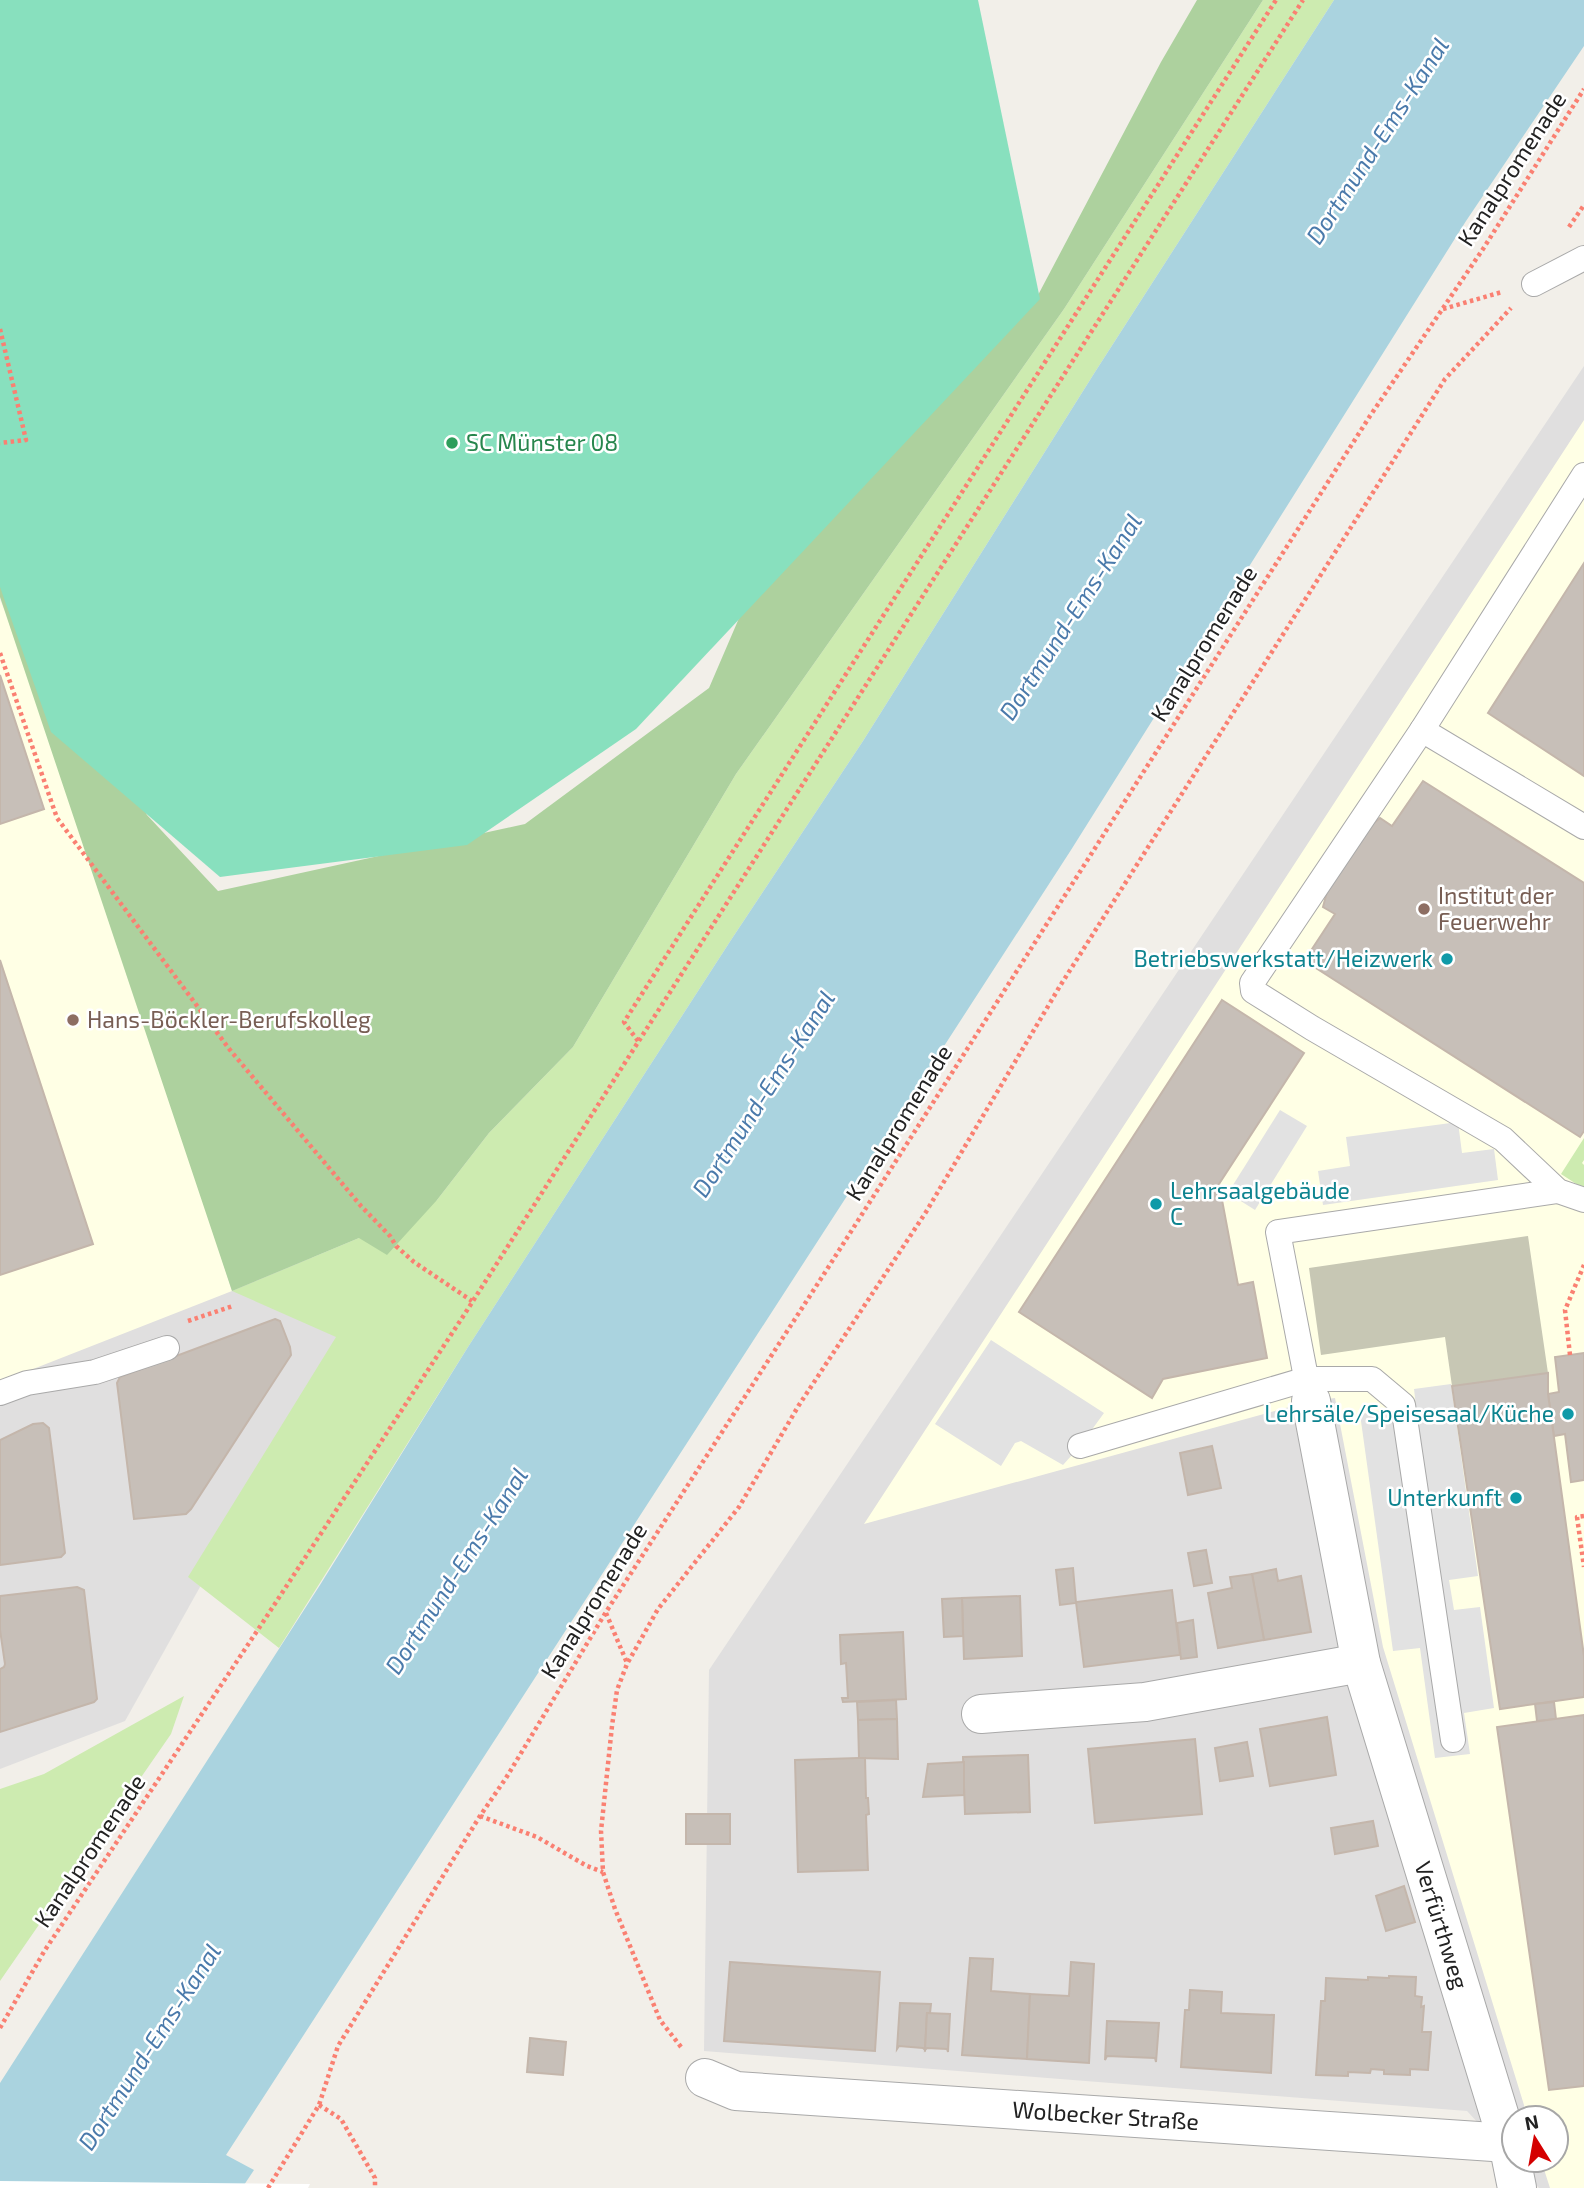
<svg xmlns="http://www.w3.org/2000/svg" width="1584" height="2188" font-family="'Exo 2',sans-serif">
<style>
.residential{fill:#e0dfdf;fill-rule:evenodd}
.education{fill:#ffffe5}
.construction{fill:#c7c7b4}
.grass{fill:#cdebb0}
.forest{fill:#add19e}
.pitch{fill:#88e0be}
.parking{fill:#e2e2e2}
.water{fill:#aad3df}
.pier{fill:#fff}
.building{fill:#c7bfb8;stroke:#c4b6ab;stroke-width:2}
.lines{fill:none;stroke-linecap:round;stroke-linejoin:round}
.service-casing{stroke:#a9a9a9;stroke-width:26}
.minor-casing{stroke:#a9a9a9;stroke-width:40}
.path{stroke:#fa8072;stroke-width:4.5;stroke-dasharray:3.5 3.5;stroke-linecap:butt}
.service{stroke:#fff;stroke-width:24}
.minor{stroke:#fff;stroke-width:38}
.leisure-dot{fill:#2e9e5b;stroke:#fff;stroke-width:2.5}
.education-dot{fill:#8d6e63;stroke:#fff;stroke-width:2.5}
.culture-dot{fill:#0f9aa8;stroke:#fff;stroke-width:2.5}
.labels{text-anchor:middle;stroke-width:5;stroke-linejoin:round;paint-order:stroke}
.street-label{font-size:23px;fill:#222;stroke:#fff}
.leisure-label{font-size:23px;fill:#27864d;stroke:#fff;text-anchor:start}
.education-label{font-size:23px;fill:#785e54;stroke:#fff;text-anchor:start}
.culture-label{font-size:23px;fill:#0d838f;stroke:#fff;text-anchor:end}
.water-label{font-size:24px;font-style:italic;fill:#4a7aab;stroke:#fff}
</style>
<rect width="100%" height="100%" fill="#f2efe9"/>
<g class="residential">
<path d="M1584,366V2188H1539L1467,2111L704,2051L709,1670ZM1514,2118H1556V2160H1514Z"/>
<path d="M0,631L346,1326L125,1721L0,1769Z"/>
</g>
<g class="education">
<path d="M1584,420V2188H1550L1541,2160H1556V2118H1528L1383,1647L1335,1398L1311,1401L864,1524Z"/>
<path d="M0,600L17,637L60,750L232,1291L0,1382Z"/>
</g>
<path class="construction" d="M1528,1236L1548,1373L1452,1386L1445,1337L1321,1355L1309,1268Z"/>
<g class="grass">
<path d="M1263,0H1334L1095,372L863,741L731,940L468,1347L279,1648L188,1577L336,1337L232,1291L359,1238L437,1200L489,1133L573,1047L736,774L1064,309Z"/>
<path d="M1584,1138V1160L1582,1163L1584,1165V1189L1561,1174Z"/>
<path d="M184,1696L171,1734L0,1981V1789L44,1774Z"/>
</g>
<path class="forest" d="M1197,0H1263L1064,309L736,774L573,1047L489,1133L437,1200L387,1255L359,1238L232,1291L0,597V540L147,815L218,891L525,824L709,688L773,539L1037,297L1161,62Z"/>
<path class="pitch" d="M0,0H978L1040,299L636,729L467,845L220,877L51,732L0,587Z"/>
<g class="parking">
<path d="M1280,1110L1307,1126L1255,1210L1228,1193Z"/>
<path d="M1458,1122L1462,1153L1494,1149L1498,1180L1323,1205L1318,1171L1350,1166L1346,1137Z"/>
<path d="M991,1340L1104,1413L1080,1446L1063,1465L1021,1441L1015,1443L1001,1466L935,1424Z"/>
<path d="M1451,1384L1478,1576L1449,1580L1454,1610L1480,1607L1494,1708L1464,1713L1470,1754L1435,1758L1420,1648L1393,1651L1360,1414L1416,1406L1414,1389Z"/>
</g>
<path class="water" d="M1334,0H1584V46L1466,221L1071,850L226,2155L254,2170L242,2188H0V2083L320,1585L468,1347L731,940L863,741L1095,372Z"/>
<path class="pier" d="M0,2181L310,2184L308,2188H0Z"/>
<g class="building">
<path d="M1584,563V776L1488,713Z"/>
<path d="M0,675L44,809L0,824Z"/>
<path d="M1423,781L1584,883V1131L1580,1137L1308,963L1313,955L1310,952L1335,914L1323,907L1328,888L1363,832L1380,818L1392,826Z"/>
<path d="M0,960L93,1244L0,1275Z"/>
<path d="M1222,1000L1304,1053L1219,1184L1238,1285L1253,1282L1267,1358L1163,1379L1152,1398L1019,1312Z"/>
<path d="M275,1319L280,1321L290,1347L291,1355L191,1509L186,1514L134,1519L117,1383L120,1377Z"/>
<path d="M1584,1353V1480L1571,1482L1565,1434L1554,1436L1548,1394L1559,1392L1555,1357Z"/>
<path d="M1548,1373V1394L1584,1656V1697L1500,1709L1452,1386Z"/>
<path d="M43,1423L49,1428L65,1553L61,1557L0,1565V1440L33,1424Z"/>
<path d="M1212,1446L1221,1488L1188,1495L1180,1453Z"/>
<path d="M1206,1550L1212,1583L1194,1586L1188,1553Z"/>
<path d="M1073,1568L1076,1603L1060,1605L1056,1570Z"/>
<path d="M1276,1569L1278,1581L1301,1576L1311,1632L1264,1640L1252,1574Z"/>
<path d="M1252,1574L1264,1640L1218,1648L1208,1593L1232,1588L1230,1577Z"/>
<path d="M77,1587L84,1590L97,1699L94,1702L0,1732V1669L4,1667L5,1664L0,1630V1596Z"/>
<path d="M1172,1590L1180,1655L1084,1667L1076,1602Z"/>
<path d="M1020,1596L1022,1656L964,1659L962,1598Z"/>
<path d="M962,1598L963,1636L944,1637L942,1599Z"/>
<path d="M1193,1620L1197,1657L1181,1659L1177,1623Z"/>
<path d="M903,1632L906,1699L843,1702L842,1698H848L846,1663L841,1664L840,1635Z"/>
<path d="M896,1700L897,1719L858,1720L857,1702Z"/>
<path d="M1554,1702L1556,1719L1537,1721L1535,1704Z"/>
<path d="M1584,1715V2086L1549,2090L1497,1727Z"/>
<path d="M1327,1717L1336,1775L1270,1786L1260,1729Z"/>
<path d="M897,1719L898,1759L859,1758L858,1720Z"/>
<path d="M1195,1739L1202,1814L1095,1823L1088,1749Z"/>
<path d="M1247,1742L1253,1776L1220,1781L1215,1748Z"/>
<path d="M1028,1755L1030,1812L965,1814L963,1757Z"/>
<path d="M859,1758H865L866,1798H868L869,1814L866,1815L868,1870L798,1872L795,1760Z"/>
<path d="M964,1762V1795L923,1797L928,1764Z"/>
<rect x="686" y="1814" width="44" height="30"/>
<path d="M1373,1821L1378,1846L1335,1854L1331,1828Z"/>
<path d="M1404,1886L1415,1922L1386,1931L1376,1896Z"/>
<path d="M970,1958L993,1959L991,1991L1030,1994L1027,2059L962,2055Z"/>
<path d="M730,1962L880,1972L875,2051L724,2041Z"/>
<path d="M1071,1962L1094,1964L1089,2063L1027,2059L1030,1994L1069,1996Z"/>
<path d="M1389,1976L1416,1977L1415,1996L1422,1997L1421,2007L1424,2006L1422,2032H1431L1428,2070L1410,2069V2075L1384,2074V2070L1371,2069L1370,2073L1348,2072V2076L1316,2075L1321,2001H1325L1326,1978L1368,1980V1977L1389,1978Z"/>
<path d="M1190,1990L1222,1992L1221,2013L1274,2015L1271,2073L1181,2067L1185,2010H1189Z"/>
<path d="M900,2003L931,2004L930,2013H927L925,2050L923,2048L899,2046L897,2049Z"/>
<path d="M927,2013L950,2014L948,2052L947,2049L927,2048L925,2050Z"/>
<path d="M1107,2021L1159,2023L1156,2062L1155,2058L1107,2056L1105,2060Z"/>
<path d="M530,2038L566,2042L563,2075L527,2072Z"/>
</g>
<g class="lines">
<g class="service-casing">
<g id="service">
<path d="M1534,284L1584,258"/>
<path d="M1584,475L1422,730L1252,983L1253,991L1312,1028L1503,1139L1558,1191L1584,1200"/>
<path d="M1422,730L1584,827"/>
<path d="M0,1393L27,1383L95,1372L167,1348"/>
<path d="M1309,1393L1278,1232L1558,1191"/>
<path d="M1080,1446L1307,1379H1372L1403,1405L1453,1740"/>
</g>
</g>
<g class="minor-casing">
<g id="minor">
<path id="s1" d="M1311,1401L1361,1663L1508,2143L1517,2188"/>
<path d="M981,1714L1145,1702L1361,1663"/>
<path id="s2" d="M705,2078L736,2091L1508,2143"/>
</g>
</g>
<g class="path">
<path d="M1569,227L1584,205"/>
<path d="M1443,309L1502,292"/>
<path d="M0,329L26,440L0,443"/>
<path d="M0,653L57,818L230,1050L361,1206L390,1236L396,1246L414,1262L472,1301"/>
<path d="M638,1041L624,1022L1276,0"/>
<path d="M188,1321L233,1306"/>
<path d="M1570,1355L1565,1310L1584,1265"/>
<path d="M1584,1516L1577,1517L1584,1567"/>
<path d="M606,1613L627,1663"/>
<path d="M480,1816L537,1837L587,1866L603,1872"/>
<path d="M0,2028L45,1950L263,1622L464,1315L1303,0"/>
<path d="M681,2047L660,2020L615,1909L603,1872L601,1831L612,1726L617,1690L627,1664L658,1609L739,1507L799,1405L926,1212L1060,986L1445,379L1511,308"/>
<path d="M319,2105L341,2119L375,2178V2188"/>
<path d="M268,2188L319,2105L338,2046L480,1816L506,1778L606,1612L824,1274L1370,416L1483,249L1584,89"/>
</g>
<use href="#service" class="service"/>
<use href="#minor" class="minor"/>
</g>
<circle class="leisure-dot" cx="452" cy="443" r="7"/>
<g class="education-dot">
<circle cx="1424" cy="909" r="7"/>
<circle cx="73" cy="1020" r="7"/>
</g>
<g class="culture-dot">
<circle cx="1447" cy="959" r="7"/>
<circle cx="1156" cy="1204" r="7"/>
<circle cx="1568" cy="1414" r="7"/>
<circle cx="1516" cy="1498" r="7"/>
</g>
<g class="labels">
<g class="street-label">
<text transform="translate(1512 169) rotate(-57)" y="8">Kanalpromenade</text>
<text transform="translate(1204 644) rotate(-58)" y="8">Kanalpromenade</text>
<text transform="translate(899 1123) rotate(-58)" y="8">Kanalpromenade</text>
<text transform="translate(594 1601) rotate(-58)" y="8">Kanalpromenade</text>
<text transform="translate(90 1851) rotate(-56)" y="8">Kanalpromenade</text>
<text dy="8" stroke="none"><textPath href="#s1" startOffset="541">Verfürthweg</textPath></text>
<text dy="8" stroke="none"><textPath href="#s2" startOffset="404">Wolbecker Straße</textPath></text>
</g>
<g class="leisure-label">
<text x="466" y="451">SC Münster 08</text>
</g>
<g class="education-label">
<text x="1438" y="904">Institut der<tspan x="1438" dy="26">Feuerwehr</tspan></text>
<text x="87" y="1028">Hans-Böckler-Berufskolleg</text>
</g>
<g class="culture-label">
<text x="1433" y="967">Betriebswerkstatt/Heizwerk</text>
<text x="1170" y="1199" text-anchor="start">Lehrsaalgebäude<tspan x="1170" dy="26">C</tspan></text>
<text x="1554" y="1422">Lehrsäle/Speisesaal/Küche</text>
<text x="1502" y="1506">Unterkunft</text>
</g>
<g class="water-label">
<text transform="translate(1378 141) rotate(-57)" y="8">Dortmund-Ems-Kanal</text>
<text transform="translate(1071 617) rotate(-57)" y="8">Dortmund-Ems-Kanal</text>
<text transform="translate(764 1094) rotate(-57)" y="8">Dortmund-Ems-Kanal</text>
<text transform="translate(457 1571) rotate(-57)" y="8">Dortmund-Ems-Kanal</text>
<text transform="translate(150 2047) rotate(-57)" y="8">Dortmund-Ems-Kanal</text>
</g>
</g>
<g transform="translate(1535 2139) rotate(349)"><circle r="33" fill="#ffffff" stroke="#a7a7a7" stroke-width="2"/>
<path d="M0-5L12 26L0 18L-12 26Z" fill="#d40000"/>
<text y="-10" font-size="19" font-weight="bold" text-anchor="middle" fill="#222222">N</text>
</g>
</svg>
